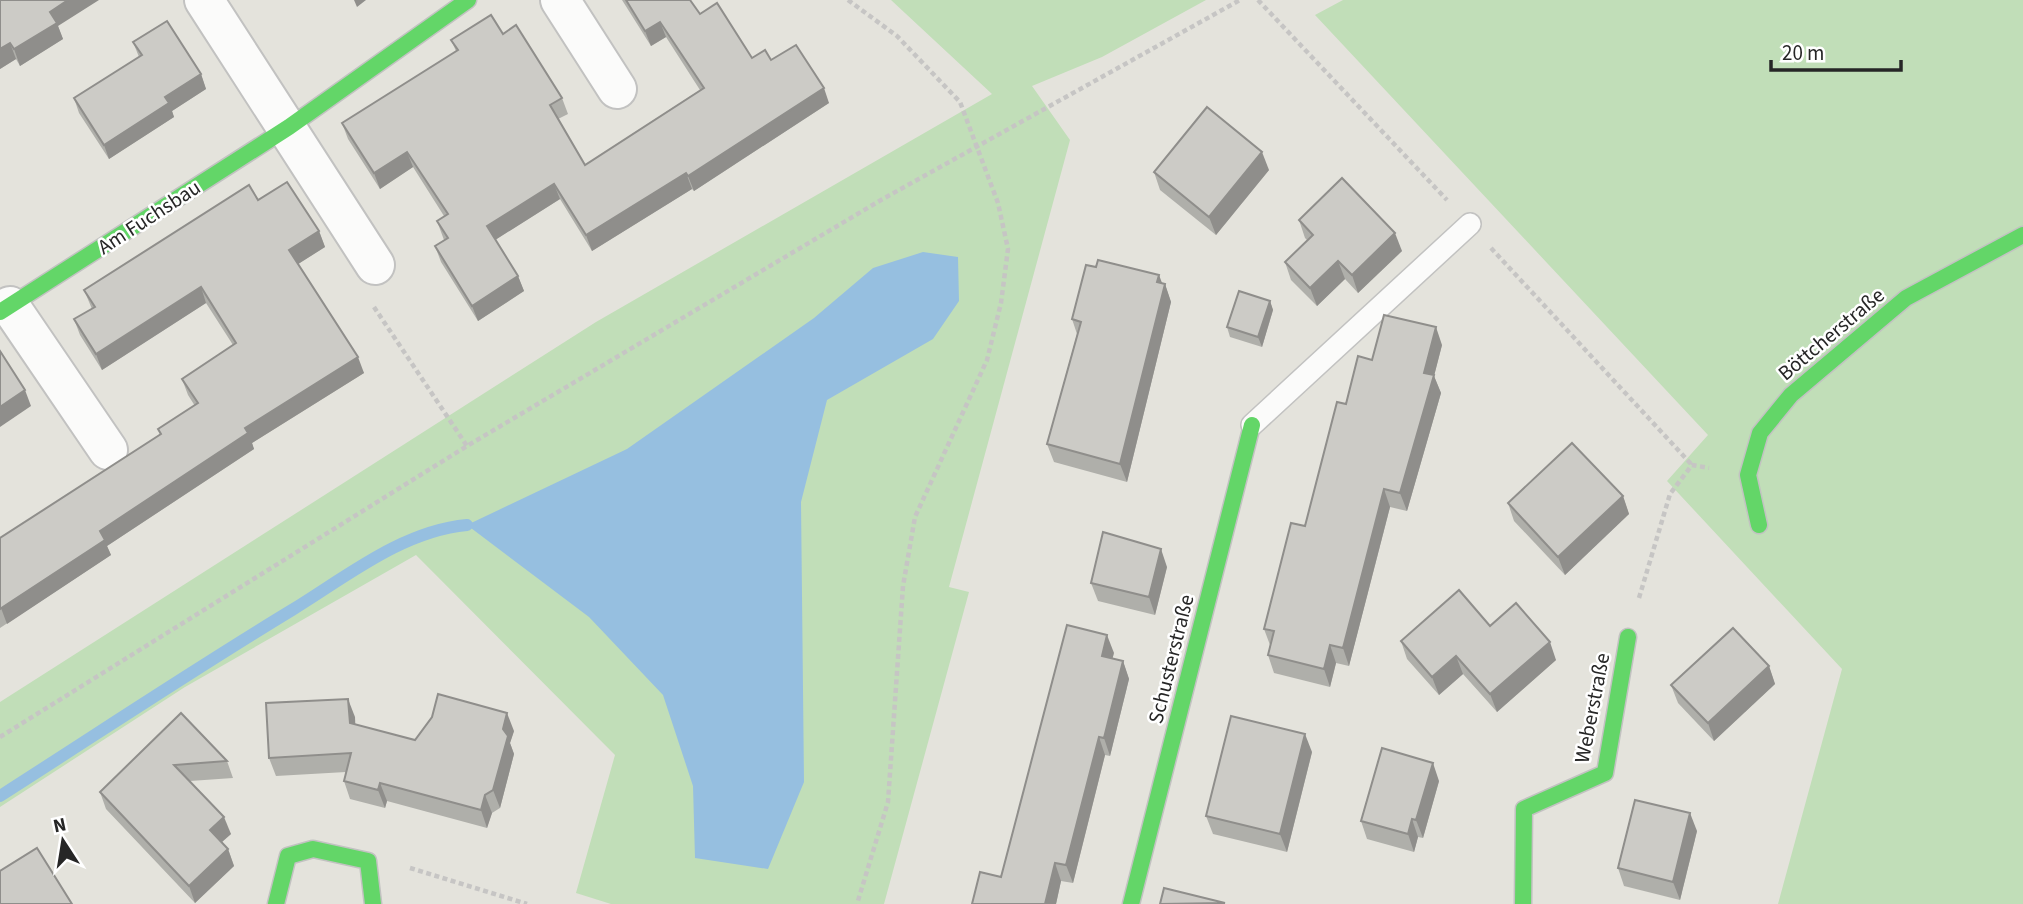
<svg xmlns="http://www.w3.org/2000/svg" width="2023" height="904" font-family="'Source Sans 3',sans-serif">
<style>
.green{fill:#c1deb8}
.water{fill:#96bfe0}
.lines{fill:none;stroke-linecap:round;stroke-linejoin:round}
.stream{stroke:#96bfe0;stroke-width:12}
.lane-casing{stroke:#c2c2c1;stroke-width:24}
.street-casing{stroke:#c2c2c1;stroke-width:42}
.fast-casing{stroke:#c2c2c1;stroke-width:19}
.path{stroke:#c6c5c4;stroke-width:4.5;stroke-dasharray:5 3.5;stroke-linecap:butt}
.lane{stroke:#fbfbfa;stroke-width:21}
.street{stroke:#fbfbfa;stroke-width:38}
.fast{stroke:#63d668;stroke-width:16}
.wall{fill:#afafaa}
.shaded-wall{fill:#8f8e8b}
.building{fill:#cccbc6;stroke:#8f8e8b;stroke-width:2}
.labels{text-anchor:middle;stroke-width:5;stroke-linejoin:round;paint-order:stroke}
.street-label{font-size:21px;fill:#262626;stroke:#fff}
</style>
<rect width="100%" height="100%" fill="#e4e3dc"/>
<g class="green">
<path d="M891,0H1206L1102,57L1032,86L1070,140L949,587L969,592L884,904H611L576,893L615,755L416,555L185,687L0,807V702L596,322L992,94Z"/>
<path d="M1343,0H2023V904H1778L1842,669L1667,481L1708,435L1315,15Z"/>
</g>
<path class="water" d="M923,252L958,257L959,301L933,339L827,400L801,502L804,782L768,869L695,858L693,786L663,695L589,617L467,525L627,449L814,318L873,268Z"/>
<g class="lines">
<path class="stream" d="M0,796C97,734 193,670 292,610C346,577 402,531 467,525"/>
<g class="lane-casing">
<path id="lane" d="M1252,425L1470,224"/>
</g>
<g class="street-casing">
<g id="street">
<path d="M204,0L375,265"/>
<path d="M560,0L617,89"/>
<path d="M10,306L108,450"/>
</g>
</g>
<g class="fast-casing">
<g id="fast">
<path d="M0,312L289,127L468,0"/>
<path d="M1759,525L1748,475L1760,433L1791,395L1906,298L2023,235"/>
<path d="M276,904L288,856L313,849L368,861L373,904"/>
<path d="M1131,904L1252,425"/>
<path d="M1523,904L1524,809L1605,773L1628,637"/>
</g>
</g>
<g class="path">
<path d="M848,0L897,36L960,102L998,203L1008,249L1001,303L987,360L915,517L903,586L888,802L857,904"/>
<path d="M1258,0L1447,200"/>
<path d="M1491,248L1692,465"/>
<path d="M374,307L467,446"/>
<path d="M1639,598L1670,494L1692,465L1709,468"/>
<path d="M0,737L467,446L881,200L1240,0"/>
<path d="M410,868L527,904"/>
</g>
<use href="#lane" class="lane"/>
<use href="#street" class="street"/>
<use href="#fast" class="fast"/>
</g>
<g class="wall">
<path d="M0,0L58,26L63,39L20,66L16,59L0,69Z"/>
<path d="M622,0H690L700,14L752,58L771,60L829,103L694,191L692,189L592,251L560,199L495,240L518,276L524,291L478,321L441,262L435,246L444,240L437,221L444,216L413,167L380,189L348,139L342,123L456,51L451,40L503,34L562,98L568,114L558,119L585,165L700,90L666,37L651,46Z"/>
<path d="M133,42L201,74L206,89L172,111L174,117L109,159L79,113L74,98L139,57Z"/>
<path d="M1269,170L1216,235L1160,190L1154,172Z"/>
<path d="M258,200L319,231L325,247L298,264L364,373L252,443L254,449L107,546L111,555L0,628V538L160,435L158,429L195,406L188,395L182,379L233,345L206,303L102,370L80,335L74,319L92,309L84,290Z"/>
<path d="M1299,220L1402,251L1358,293L1345,279L1317,306L1291,280L1285,262L1307,240L1305,238Z"/>
<path d="M1162,283L1165,284L1171,302L1127,482L1054,462L1047,444L1077,334L1072,319Z"/>
<path d="M1270,301L1273,310L1262,347L1230,337L1227,327Z"/>
<path d="M1442,345L1434,376L1441,393L1407,511L1390,507L1349,666L1336,663L1330,687L1274,673L1268,655L1270,645L1264,629L1305,526L1346,404L1372,360Z"/>
<path d="M1623,496L1629,514L1565,575L1514,521L1508,503Z"/>
<path d="M1167,567L1155,615L1098,601L1091,583Z"/>
<path d="M1490,626L1556,660L1497,712L1463,674L1439,695L1407,659L1401,641Z"/>
<path d="M1114,653L1112,659L1123,661L1129,679L1110,756L1105,755L1073,883L1061,881L1056,904L1001,877Z"/>
<path d="M1769,666L1775,684L1714,741L1678,703L1671,685Z"/>
<path d="M181,713L227,761L233,778L190,781L231,834L222,842L228,849L234,866L195,903L106,809L100,792Z"/>
<path d="M355,717V725L415,740L514,731L510,743L514,754L500,808L492,813L487,828L387,801L385,808L350,799L344,781L346,772L276,776L269,758Z"/>
<path d="M1312,752L1287,852L1213,834L1206,816Z"/>
<path d="M1439,781L1423,838L1418,837L1414,852L1367,839L1361,821Z"/>
<path d="M1697,831L1680,900L1624,886L1618,868Z"/>
</g>
<g class="shaded-wall">
<path d="M68,0H99L58,26L63,39L20,66L14,49L50,12Z"/>
<path d="M354,0H366L357,7Z"/>
<path d="M660,22L666,37L651,46L645,31Z"/>
<path d="M10,43L16,59L0,69V49Z"/>
<path d="M201,74L206,89L172,111L174,117L109,159L104,145L165,97Z"/>
<path d="M824,88L829,103L694,191L688,176Z"/>
<path d="M407,152L413,167L380,189L374,173Z"/>
<path d="M1262,152L1269,170L1216,235L1209,217Z"/>
<path d="M686,173L692,189L592,251L586,235Z"/>
<path d="M554,184L560,199L492,242L487,226Z"/>
<path d="M319,231L325,247L295,266L289,250Z"/>
<path d="M1395,233L1402,251L1358,293L1352,275Z"/>
<path d="M1338,261L1345,279L1317,306L1310,288Z"/>
<path d="M1159,275L1164,288L1165,284L1171,302L1127,482L1120,464Z"/>
<path d="M518,276L524,291L478,321L472,306Z"/>
<path d="M201,287L206,303L102,370L96,354Z"/>
<path d="M1270,301L1273,310L1262,347L1258,337Z"/>
<path d="M1436,327L1442,345L1434,376L1441,393L1407,511L1400,493L1424,373Z"/>
<path d="M358,357L364,373L252,443L254,449L107,546L111,555L7,624L1,608L100,531L245,428Z"/>
<path d="M25,390L31,406L0,427V407Z"/>
<path d="M1384,489L1390,507L1349,666L1343,648Z"/>
<path d="M1623,496L1629,514L1565,575L1558,557Z"/>
<path d="M1161,549L1167,567L1155,615L1149,597Z"/>
<path d="M1107,635L1114,653L1108,674L1102,656Z"/>
<path d="M1550,642L1556,660L1497,712L1490,694Z"/>
<path d="M1330,645L1336,663L1330,687L1324,669Z"/>
<path d="M1456,656L1463,674L1439,695L1432,677Z"/>
<path d="M1123,661L1129,679L1110,756L1104,738Z"/>
<path d="M1769,666L1775,684L1714,741L1708,723Z"/>
<path d="M348,699L355,717L356,741L350,723Z"/>
<path d="M507,713L514,731L510,743L514,754L500,808L493,790L503,729Z"/>
<path d="M1305,734L1312,752L1287,852L1280,834Z"/>
<path d="M1099,737L1105,755L1073,883L1066,865Z"/>
<path d="M1433,763L1439,781L1423,838L1416,820Z"/>
<path d="M380,783L387,801L385,808L378,790Z"/>
<path d="M485,795L492,813L487,828L481,810Z"/>
<path d="M1690,813L1697,831L1680,900L1673,882Z"/>
<path d="M224,817L231,834L216,847L210,830Z"/>
<path d="M1412,819L1418,837L1414,852L1408,834Z"/>
<path d="M228,849L234,866L195,903L189,886Z"/>
<path d="M1055,863L1061,881L1056,904H1045Z"/>
</g>
<g class="building">
<path d="M0,0H68L50,12L57,23L14,49L10,43L0,49Z"/>
<path d="M626,0H690L700,14L717,3L752,58L765,50L771,60L796,45L824,88L688,176L686,173L586,235L554,184L487,226L518,276L472,306L435,246L448,238L437,221L448,214L407,152L374,173L342,123L458,50L451,40L491,15L503,34L516,25L562,98L550,105L585,165L704,88L660,22L645,31Z"/>
<path d="M167,21L201,74L165,97L169,103L104,145L74,98L142,55L133,42Z"/>
<path d="M1207,107L1262,152L1209,217L1154,172Z"/>
<path d="M1342,178L1395,233L1352,275L1338,261L1310,288L1285,262L1313,235L1299,220Z"/>
<path d="M287,182L319,231L289,250L358,357L245,428L248,433L100,531L105,540L0,609V538L161,434L158,429L198,403L182,379L236,343L201,287L96,354L74,319L95,307L84,290L249,185L258,200Z"/>
<path d="M1098,260L1159,275L1157,282L1165,284L1120,464L1047,444L1081,322L1072,319L1086,265L1096,267Z"/>
<path d="M1239,291L1270,301L1258,337L1227,327Z"/>
<path d="M1384,315L1436,327L1424,373L1434,375L1400,493L1384,489L1343,648L1330,645L1324,669L1268,655L1274,631L1264,629L1291,523L1305,526L1337,402L1346,404L1358,356L1372,360Z"/>
<path d="M0,351L25,390L0,407Z"/>
<path d="M1572,443L1623,496L1558,557L1508,503Z"/>
<path d="M1103,532L1161,549L1149,597L1091,583Z"/>
<path d="M1459,590L1490,626L1516,603L1550,642L1490,694L1456,656L1432,677L1401,641Z"/>
<path d="M1067,625L1107,635L1102,656L1123,661L1104,738L1099,737L1066,865L1055,863L1045,904H972L980,872L1001,877Z"/>
<path d="M1733,628L1769,666L1708,723L1671,685Z"/>
<path d="M438,694L507,713L503,729L508,736L493,790L485,795L481,810L380,783L378,790L344,781L351,753L269,758L266,703L348,699L350,723L415,740L432,717Z"/>
<path d="M181,713L227,761L174,765L224,817L210,830L228,849L189,886L100,792Z"/>
<path d="M1231,716L1305,734L1280,834L1206,816Z"/>
<path d="M1382,748L1433,763L1416,820L1412,819L1408,834L1361,821Z"/>
<path d="M1635,800L1690,813L1673,882L1618,868Z"/>
<path d="M37,848L72,904H0V871Z"/>
<path d="M1164,888L1225,903L1160,904Z"/>
</g>
<g class="labels">
<g class="street-label">
<text transform="translate(149 217) rotate(-33)" y="7">Am Fuchsbau</text>
<text transform="translate(1831 334) rotate(-40)" y="7">Böttcherstraße</text>
<text transform="translate(1171 659) rotate(-76)" y="7">Schusterstraße</text>
<text transform="translate(1592 708) rotate(-79)" y="7">Weberstraße</text>
</g>
</g>
<g transform="translate(63 841) rotate(348)" stroke="#ffffff" stroke-width="5" paint-order="stroke">
<path d="M0-5L12 26L0 18L-12 26Z" fill="#262626"/>
<text y="-10" font-size="19" font-weight="bold" text-anchor="middle" fill="#262626">N</text>
</g>
<path d="M1771 60v10h130v-10" fill="none" stroke="#262626" stroke-width="3.5"/>
<text x="1782" y="60" font-size="21" fill="#262626" stroke="#ffffff" stroke-width="5" paint-order="stroke">20 m</text>
</svg>
